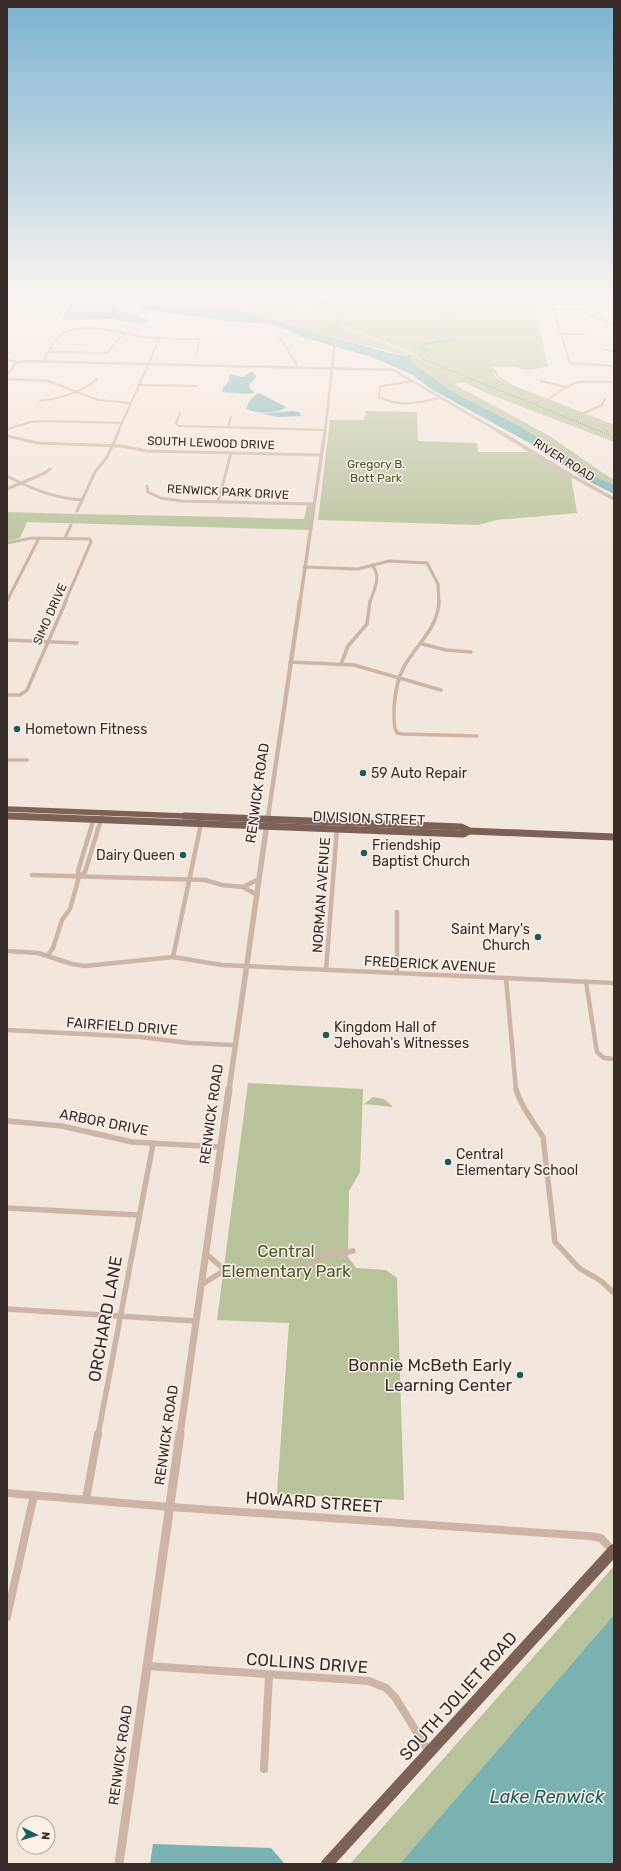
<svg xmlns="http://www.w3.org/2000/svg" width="621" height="1871" font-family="Rubik,sans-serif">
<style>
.green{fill:#b9c39b}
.water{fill:#79b2b0}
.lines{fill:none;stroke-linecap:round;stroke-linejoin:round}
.stream{stroke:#79b2b0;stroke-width:1}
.minor-far5{stroke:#ccb5a7;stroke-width:2}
.minor-far4{stroke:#ccb5a7;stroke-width:3}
.minor-far3{stroke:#ccb5a7;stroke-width:3.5}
.minor-far2{stroke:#ccb5a7;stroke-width:4.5}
.minor-far1{stroke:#ccb5a7;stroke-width:5.5}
.minor{stroke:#ccb5a7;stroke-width:8}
.tertiary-far5{stroke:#ccb5a7;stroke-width:2.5}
.tertiary-far4{stroke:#ccb5a7;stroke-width:3.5}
.tertiary-far3{stroke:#ccb5a7;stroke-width:4.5}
.tertiary-far2{stroke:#ccb5a7;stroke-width:5.5}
.tertiary-far1{stroke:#ccb5a7;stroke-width:7}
.tertiary{stroke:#ccb5a7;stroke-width:9}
.primary-far2{stroke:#7b6158;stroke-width:5.5}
.primary-far1{stroke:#7b6158;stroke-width:7}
.primary{stroke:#7b6158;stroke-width:12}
.rail{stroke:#382c28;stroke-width:1;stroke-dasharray:0.5 1.5;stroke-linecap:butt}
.poi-dot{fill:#1b5c5b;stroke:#fbf1e9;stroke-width:1.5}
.labels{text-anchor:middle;stroke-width:3;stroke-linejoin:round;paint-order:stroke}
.far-street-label{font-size:12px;fill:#382c28;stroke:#fbf1e9}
.far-park-label{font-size:12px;fill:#4b582a;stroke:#fbf1e9}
.poi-label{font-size:14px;fill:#382c28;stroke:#fbf1e9;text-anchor:start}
.street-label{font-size:14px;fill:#382c28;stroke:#fbf1e9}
.near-park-label{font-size:17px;fill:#4b582a;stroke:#fbf1e9}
.near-street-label{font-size:17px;fill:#382c28;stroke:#fbf1e9}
.near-poi-label{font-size:17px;fill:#382c28;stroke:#fbf1e9;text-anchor:end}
.near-water-label{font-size:18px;font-style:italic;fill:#1b5c5b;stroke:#fbf1e9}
</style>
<rect width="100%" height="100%" fill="#f3e6dc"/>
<g class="green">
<path d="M200,297H269L420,359L422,358L409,351L306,310L342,297H583L552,307L535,309L548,366C540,368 529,371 522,369C510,366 506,366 493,367L494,372H493L497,379L511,386L614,427V442L486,393L464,382L454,384L551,437L603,473L614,480V485L592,475L578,463L518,425L453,392L415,366L408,356L324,335L280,321L258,317L244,312L211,308L253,307L248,304L226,303Z"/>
<path d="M366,411L417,412L418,441L477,443L478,452H533L571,476L577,513L496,520L479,525L318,520L330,420H364Z"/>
<path d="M307,505L314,506L311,530L27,522L20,538L7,541V512C106,515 205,516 304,519Z"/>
<path d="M248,1083L363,1089L360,1172L349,1191L348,1257L356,1268L386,1270L397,1278L404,1500L277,1494L289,1323L217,1320Z"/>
<path d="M373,1097L384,1099L393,1107L364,1104Z"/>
<path d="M614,1566V1864H350Z"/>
</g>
<g class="water">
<path d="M74,297H115V304L120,311L147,319L148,322L141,324L114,319L61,320Z"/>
<path d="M130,297H143V301L153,305L167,308H211L244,312L258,317L280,321L313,332L386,352L406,356L430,354V352L420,348L419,346C429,339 446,342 456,337L451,341L421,346L432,351L433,354L412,356L409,357L413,362L412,363L453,392L518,425L578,463L592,475L614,485V494L584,479L528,442L431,389L411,374L369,356L302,337L281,327L271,324L237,322L145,310L131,302Z"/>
<path d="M252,371L256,377L249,385L250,388L254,393L248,394L222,392L223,388L229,381V374L243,377Z"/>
<path d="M259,393L286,407C278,414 256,414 247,409C246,403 254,395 259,393Z"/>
<path d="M292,411L299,412L302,416L279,417L261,414Z"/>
<path d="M614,1615V1864H400Z"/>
<path d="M153,1844L271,1848L284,1863L150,1864Z"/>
</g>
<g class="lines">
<path class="stream" d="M455,338L454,336L436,329L428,322L443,320L456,314L445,308L458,305L500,309L506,306L505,301L527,299L549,304L552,303L554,298L557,297"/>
<g class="minor-far5">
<path d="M602,306L614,309"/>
<path d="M306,308L328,300H340"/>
<path d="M537,308C562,309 592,314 614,299"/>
<path d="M553,308L570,363L614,366"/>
<path d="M582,308L588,314L614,325"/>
<path d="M561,334H584"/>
<path d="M279,336L298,367"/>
<path d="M606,350L614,351"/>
<path d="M49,352L108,353L117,340L126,334"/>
<path d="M7,360L19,362"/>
<path d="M43,361C48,352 54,340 62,334C84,319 128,336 152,338C167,339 183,339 198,339L200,340L196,354"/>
<path d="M495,371L499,378L512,386L614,426"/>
<path d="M7,379L48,381L98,400L131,403"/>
<path d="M413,381L382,386L380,387L379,397C398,407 420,403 439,398"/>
<path d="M541,381L565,387"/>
<path d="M140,385L197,386"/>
<path d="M547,400L564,388L578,382H614"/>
<path d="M40,401C58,399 83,392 97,379"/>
<path d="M180,413L176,423L179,426L325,430"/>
<path d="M582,414L602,405L605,399"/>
<path d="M228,427L231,417"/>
<path d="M7,429L31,422L43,421L122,423"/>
<path d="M118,432L160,338"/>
</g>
<g class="minor-far4">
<path d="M7,436L38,443L122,446L146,451L321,455"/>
<path d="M7,476C32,489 54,498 82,500"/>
<path d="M147,486L148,492L161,498L181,501L314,504"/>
<path d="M7,489L45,473L50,469"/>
<path d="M218,502L231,453"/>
<path d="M77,511L95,472L107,457L119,431"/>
<path d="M65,538L71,525"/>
<path d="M7,543L32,538L90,539L91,542L65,602"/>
<path d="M304,567L358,569L389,561L427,563L438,584L439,602"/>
<path d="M7,601L39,538"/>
<path d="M370,602C374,589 382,577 372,565"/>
</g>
<g class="minor-far3">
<path d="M439,601C438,628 418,643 405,665C397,679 395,693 394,709C394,718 393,726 397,733L403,734L477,736"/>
<path d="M7,640L77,643"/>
<path d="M422,644L446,650L471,652"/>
<path d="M290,662L354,665L441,690"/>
<path d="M341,664L348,646L367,624L370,601"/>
<path d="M7,695H20L27,690L66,601"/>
<path d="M7,760H27"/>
<path d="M102,817L103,813"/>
</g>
<g class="minor-far2">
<path d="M32,875L205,880L222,885L243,887"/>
<path d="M79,877L85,872L102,816"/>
<path d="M257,895L243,887L259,879"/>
<path d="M397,912V973"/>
<path d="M7,951L38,953L72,964L85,966L173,957L222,965L614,983"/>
<path d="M48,955L53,948L62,920L70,909L79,877L78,871L94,818"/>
<path d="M173,957L201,824"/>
<path d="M326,970L337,828"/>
<path d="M506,978L516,1090"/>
<path d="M586,982L597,1052L604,1058L614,1059"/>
<path d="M7,1030L140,1037L189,1043L235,1045"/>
</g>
<g class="minor-far1">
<path d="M516,1089C521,1107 533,1121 543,1137L555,1242L579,1268L601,1281L614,1293"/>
<path d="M7,1121L62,1126L132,1142L221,1147"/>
<path d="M7,1208L138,1215"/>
<path d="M205,1253L225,1270"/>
<path d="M201,1285L225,1270L293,1275L305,1271L322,1256L353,1251"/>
<path d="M7,1309L196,1321"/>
<path d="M98,1435L153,1144"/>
</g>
<g class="minor">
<path d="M7,1493L170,1507L589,1536L601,1538L612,1550"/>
<path d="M86,1499L98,1434"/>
<path d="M7,1617L34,1495"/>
<path d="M147,1666L369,1681L386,1688L395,1697L429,1752"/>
<path d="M264,1769L269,1675"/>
</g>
<g class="tertiary-far5">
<path d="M7,375L16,363L24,361L393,370L500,432"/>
<path d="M325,432L340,297"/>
</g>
<g class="tertiary-far4">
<path d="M498,431L572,476L614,499"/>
<path d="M300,602L325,431"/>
</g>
<path class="tertiary-far3" d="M268,817L300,601"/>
<path class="tertiary-far2" d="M229,1090L268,816"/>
<path class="tertiary-far1" d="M180,1435L229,1089"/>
<path class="tertiary" d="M119,1864L180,1434"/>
<g class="primary-far2">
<path d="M7,809L210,817"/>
<path d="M7,816L34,817"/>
</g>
<g class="primary-far1">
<path d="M9,816L463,834L469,831"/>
<path d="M185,816L461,827L469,831L614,837"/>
</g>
<path class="primary" d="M327,1864L614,1550"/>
<path class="rail" d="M271,297L614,437"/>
</g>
<linearGradient id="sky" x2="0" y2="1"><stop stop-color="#7bb3d2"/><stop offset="0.53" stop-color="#faf4ef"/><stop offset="1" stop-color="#faf4ef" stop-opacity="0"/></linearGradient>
<rect width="621" height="559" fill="url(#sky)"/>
<g class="poi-dot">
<circle cx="17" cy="729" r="4"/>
<circle cx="363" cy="773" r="4"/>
<circle cx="364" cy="853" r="4"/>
<circle cx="183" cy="855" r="4"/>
<circle cx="538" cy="937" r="4"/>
<circle cx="326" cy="1035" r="4"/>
<circle cx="448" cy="1162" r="4"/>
<circle cx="520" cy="1375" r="4"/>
</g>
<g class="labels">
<g class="far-street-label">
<text transform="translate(211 443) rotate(2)" y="4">SOUTH LEWOOD DRIVE</text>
<text transform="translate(564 460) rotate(32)" y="4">RIVER ROAD</text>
<text transform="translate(228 492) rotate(3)" y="4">RENWICK PARK DRIVE</text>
<text transform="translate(50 614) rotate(-66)" y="4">SIMO DRIVE</text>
</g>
<g class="far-park-label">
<text x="376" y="468">Gregory B.<tspan x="376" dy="14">Bott Park</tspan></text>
</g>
<g class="poi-label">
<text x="25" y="734">Hometown Fitness</text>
<text x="371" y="778">59 Auto Repair</text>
<text x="372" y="850">Friendship<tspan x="372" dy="16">Baptist Church</tspan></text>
<text x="175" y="860" text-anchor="end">Dairy Queen</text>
<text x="530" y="934" text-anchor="end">Saint Mary's<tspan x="530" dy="16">Church</tspan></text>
<text x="334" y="1032">Kingdom Hall of<tspan x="334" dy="16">Jehovah's Witnesses</tspan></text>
<text x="456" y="1159">Central<tspan x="456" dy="16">Elementary School</tspan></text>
</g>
<g class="street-label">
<text transform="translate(257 793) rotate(-82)" y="5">RENWICK ROAD</text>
<text transform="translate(369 818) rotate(2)" y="5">DIVISION STREET</text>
<text transform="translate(321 895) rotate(-86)" y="5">NORMAN AVENUE</text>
<text transform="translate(430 964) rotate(3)" y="5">FREDERICK AVENUE</text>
<text transform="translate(122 1026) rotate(4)" y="5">FAIRFIELD DRIVE</text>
<text transform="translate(211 1114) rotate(-82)" y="5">RENWICK ROAD</text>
<text transform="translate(104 1122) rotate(11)" y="5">ARBOR DRIVE</text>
<text transform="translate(166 1435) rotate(-82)" y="5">RENWICK ROAD</text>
<text transform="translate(120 1755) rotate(-82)" y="5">RENWICK ROAD</text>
</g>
<g class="near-park-label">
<text x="286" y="1257">Central<tspan x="286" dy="20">Elementary Park</tspan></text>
</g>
<g class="near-street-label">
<text transform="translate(105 1319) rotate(-80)" y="6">ORCHARD LANE</text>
<text transform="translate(314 1502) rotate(4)" y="6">HOWARD STREET</text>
<text transform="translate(307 1663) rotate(4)" y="6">COLLINS DRIVE</text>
<text transform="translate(458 1696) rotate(-48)" y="6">SOUTH JOLIET ROAD</text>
</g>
<g class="near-poi-label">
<text x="512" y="1371">Bonnie McBeth Early<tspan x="512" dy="20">Learning Center</tspan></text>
</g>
<g class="near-water-label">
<text x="547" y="1803">Lake Renwick</text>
</g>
</g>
<rect width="621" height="1871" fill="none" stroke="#382c28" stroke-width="16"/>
<g transform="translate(36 1835) rotate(95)"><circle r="19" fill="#fbf1e9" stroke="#ada29c"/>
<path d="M0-3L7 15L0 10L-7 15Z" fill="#1b5c5b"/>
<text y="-6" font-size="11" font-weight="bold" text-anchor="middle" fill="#382c28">N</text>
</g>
</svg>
